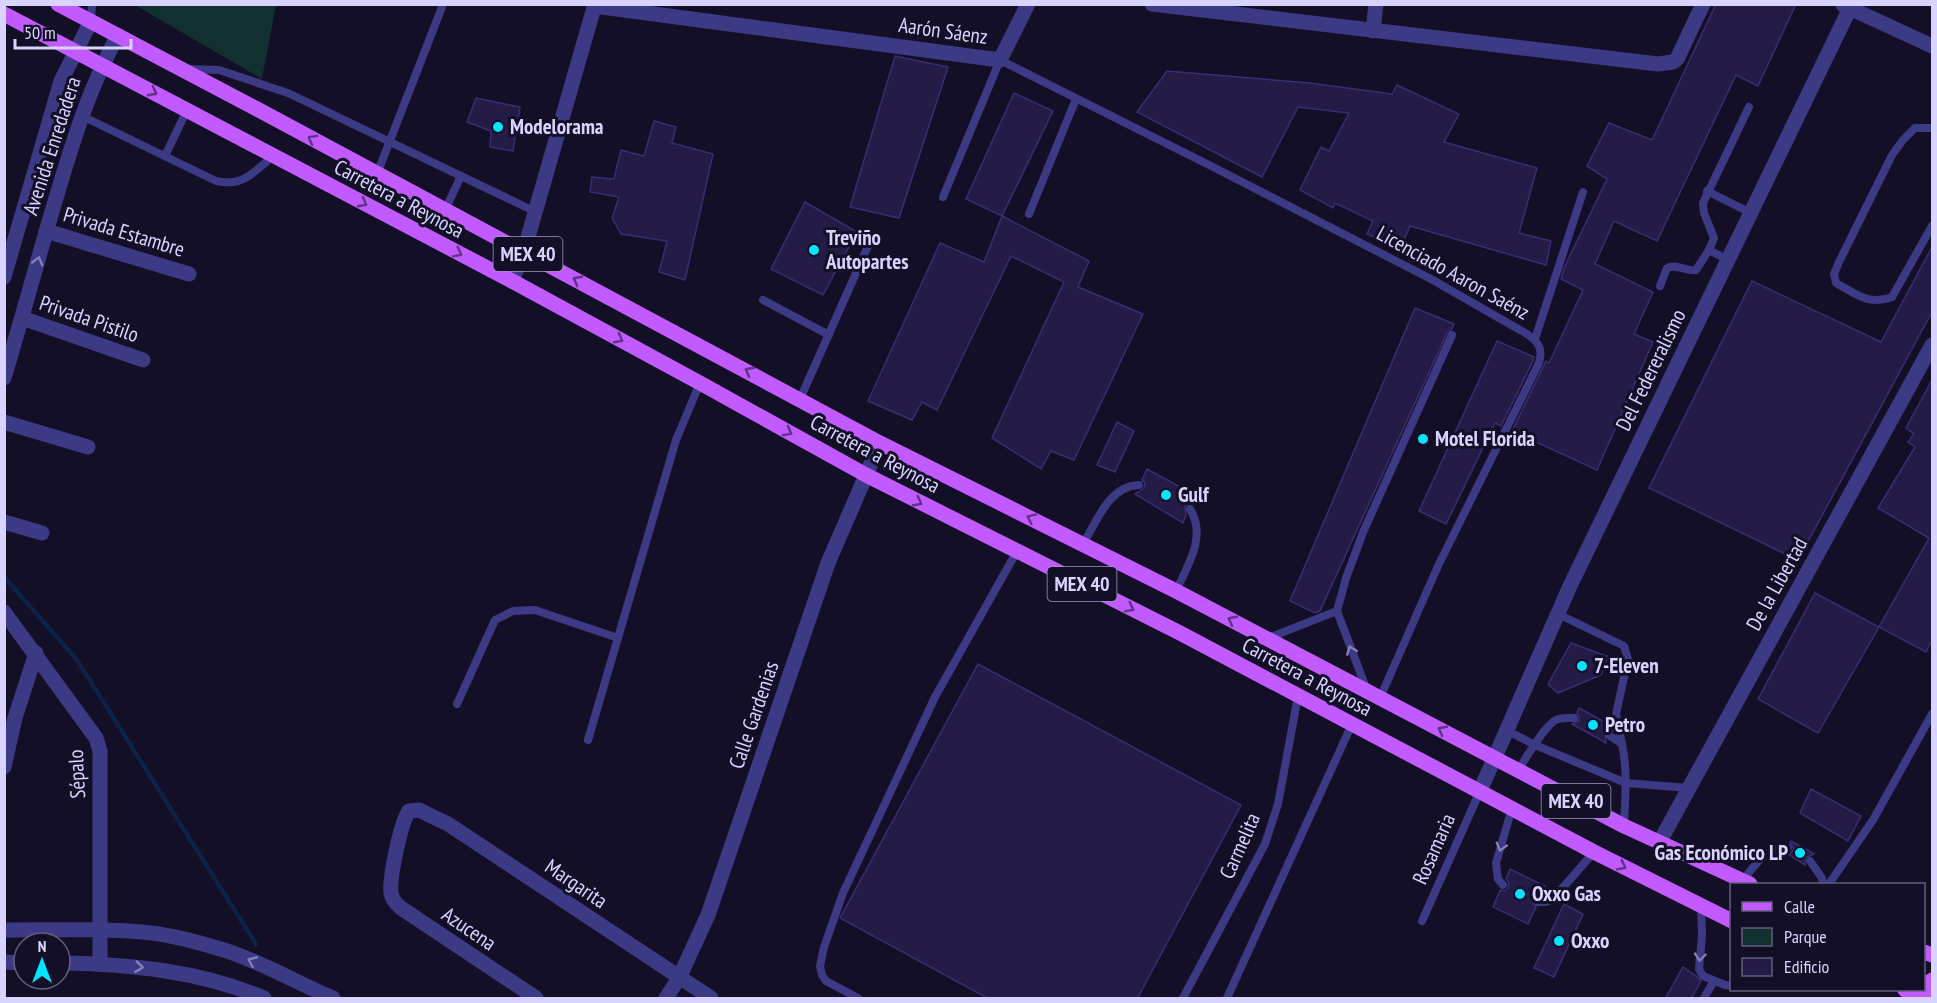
<svg xmlns="http://www.w3.org/2000/svg" width="1937" height="1003" font-family="'PT Sans Narrow',sans-serif">
<style>
.green{fill:#12302f}
.lines{fill:none;stroke-linecap:round;stroke-linejoin:round}
.stream{stroke:#0c2248;stroke-width:4.5}
.building{fill:#241b47;stroke:#3b2d73;stroke-width:1.5}
.service{stroke:#3d3a85;stroke-width:8}
.minor{stroke:#3d3a85;stroke-width:15}
.tertiary{stroke:#3d3a85;stroke-width:15}
.primary{stroke:#c25bff;stroke-width:15}
.oneway{stroke:#623188}
.oneway2{stroke:#837fbc}
.poi-dot{fill:#00e5ff;stroke:#130f26;stroke-width:2}
.labels{text-anchor:middle;stroke-width:6;stroke-linejoin:round;paint-order:stroke}
.shield{fill:#130f26;stroke:#9e99be;stroke-width:1.5}
.shield-label{font-size:20px;font-weight:bold;fill:#d9d4ff}
.street-label{font-size:21px;fill:#d9d4ff;stroke:#130f26}
.poi-label{font-size:21px;font-weight:bold;fill:#d9d4ff;stroke:#130f26;text-anchor:start}
</style>
<rect width="100%" height="100%" fill="#130f26"/>
<path class="green" d="M135,5H276L262,79Z"/>
<g class="lines">
<path class="stream" d="M4,577L77,660L256,944"/>
</g>
<g class="building">
<path d="M1716,4H1796L1758,86L1736,75L1657,241L1614,221L1595,264L1653,292L1634,334L1653,342L1597,470L1512,431L1546,361L1549,363L1583,290L1561,279L1564,268L1607,179L1587,166L1609,123L1652,140Z"/>
<path d="M895,56L948,67L899,218L850,207Z"/>
<path d="M1167,71L1310,83L1392,94L1397,85L1459,114L1444,142L1537,168L1519,233L1551,241L1546,265L1410,226L1400,249L1367,234L1373,221L1335,203L1333,208L1300,190L1321,147L1329,151L1349,113L1298,107L1262,177L1137,112Z"/>
<path d="M1014,93L1053,111L1002,216L966,199Z"/>
<path d="M476,98L520,107L513,151L490,147L491,131L467,122Z"/>
<path d="M654,121L676,127L672,143L713,154L685,280L659,272L667,241L621,234L612,218L619,197L590,192L592,177L614,179L621,150L644,156Z"/>
<path d="M805,202L857,232L823,295L771,269Z"/>
<path d="M1002,216L1089,261L1078,287L1143,314L1074,460L1051,451L1041,469L992,438L1064,282L1011,256L937,410L922,402L912,420L868,401L940,243L984,262Z"/>
<path d="M1932,247V312L1798,560L1649,488L1752,281L1881,342Z"/>
<path d="M1415,308L1454,324L1452,329L1447,333L1320,611L1315,613L1290,601Z"/>
<path d="M1497,341L1534,357L1533,361L1501,426L1495,423L1446,524L1419,511Z"/>
<path d="M1932,380V640L1926,652L1879,627L1929,538L1878,508L1915,447L1908,442L1914,434L1906,428Z"/>
<path d="M1117,422L1134,431L1115,472L1097,465Z"/>
<path d="M1147,469L1197,496L1193,504L1188,503L1185,506L1186,515L1183,523L1135,494L1144,488L1145,483L1142,480Z"/>
<path d="M1815,593L1879,627L1818,733L1758,699Z"/>
<path d="M1571,643L1609,657L1601,675L1558,693L1548,684Z"/>
<path d="M978,664L1241,805L1137,999H989L840,918Z"/>
<path d="M1579,708L1612,726L1613,731L1608,730L1605,733L1606,743L1572,724L1579,721V716L1577,713Z"/>
<path d="M1811,789L1861,816L1848,841L1800,813Z"/>
<path d="M1791,841L1814,854L1805,858V865L1788,854L1791,853L1794,849L1790,843Z"/>
<path d="M1510,869L1545,886L1541,896L1536,897L1533,900V904L1536,907L1528,924L1493,907L1500,890L1505,891L1508,888L1509,883L1506,879Z"/>
<path d="M1564,904L1583,914L1554,977L1534,968Z"/>
<path d="M1683,967L1695,975L1701,981L1691,999H1665Z"/>
</g>
<g class="lines">
<g class="service">
<path d="M91,21L92,4"/>
<path d="M187,69L219,70L288,93L536,212"/>
<path d="M82,116L216,181C243,187 254,172 273,156"/>
<path d="M1932,128H1915L1903,140L1892,155L1839,262L1834,274L1836,283C1856,294 1869,306 1892,297L1932,226"/>
<path d="M165,156L187,110"/>
<path d="M377,174L442,7"/>
<path d="M1707,191L1751,213"/>
<path d="M943,197L1000,60L1213,167L1431,279L1527,334C1539,342 1543,349 1539,363L1438,566L1380,698"/>
<path d="M445,210L461,176"/>
<path d="M1029,214L1076,99"/>
<path d="M1709,250L1714,238L1704,213L1703,203L1749,107"/>
<path d="M1660,286L1667,268C1677,263 1686,272 1696,270L1709,250L1728,260"/>
<path d="M763,300L829,335"/>
<path d="M1535,339L1583,192"/>
<path d="M800,399L869,244"/>
<path d="M1083,544C1097,521 1109,486 1139,485"/>
<path d="M1176,591C1188,565 1207,536 1190,509"/>
<path d="M1558,614L1624,646L1628,659L1616,714L1622,744"/>
<path d="M1268,638L1337,611"/>
<path d="M1366,688L1337,611L1346,578L1364,530L1452,335"/>
<path d="M457,704L495,620L513,611L535,610L618,638"/>
<path d="M1506,730L1535,745L1626,783L1689,788"/>
<path d="M1610,736L1622,744C1628,772 1625,798 1624,826"/>
<path d="M588,740L676,440L700,383"/>
<path d="M1519,769C1526,758 1544,726 1556,720C1561,717 1569,718 1574,718"/>
<path d="M1810,861L1822,878L1823,884"/>
<path d="M1742,881C1754,867 1767,845 1788,848"/>
<path d="M1829,884L1873,820L1932,714"/>
<path d="M1503,885L1498,879L1496,863L1512,808"/>
<path d="M1538,902H1546L1553,899L1594,852"/>
<path d="M1701,907L1702,935L1699,969L1703,976L1725,985L1732,986"/>
<path d="M1422,921L1480,791"/>
<path d="M858,998L826,981L822,975L820,966L824,947L843,893L935,697L1017,551"/>
<path d="M1183,998L1265,844L1278,804L1298,696"/>
<path d="M1227,998L1352,724"/>
<path d="M1704,998L1714,981"/>
</g>
<g class="minor">
<path d="M1152,4L1658,64L1673,62L1677,59L1703,4"/>
<path d="M1843,5L1932,46"/>
<path d="M594,6L1000,60L1028,4"/>
<path d="M1373,31L1376,4"/>
<path d="M46,231L189,274"/>
<path d="M512,281L524,251L595,4"/>
<path d="M22,318L143,360"/>
<path d="M4,422L88,447"/>
<path d="M4,522L42,533"/>
<path d="M4,612L96,738L100,751V964"/>
<path d="M4,767L15,718L36,653"/>
<path d="M1480,791L1570,586L1852,4"/>
<path d="M1659,843L1932,345"/>
<path d="M4,930C53,930 103,928 152,933C176,936 201,943 224,950C262,962 297,983 333,998"/>
<path d="M4,962L24,963"/>
<path d="M60,963C130,964 200,971 264,998"/>
<path d="M536,998L401,908C396,904 392,900 391,893C389,878 401,822 409,811L419,810L448,824L711,998"/>
<path d="M666,998L679,978L708,915L828,563L880,443"/>
</g>
<g class="tertiary">
<path d="M4,277L61,81L91,21"/>
<path d="M4,378C23,315 40,251 59,188C75,135 91,84 118,35"/>
</g>
<g class="primary">
<path d="M58,4L257,109L880,443L1176,591L1624,826L1750,884"/>
<path d="M4,14L512,281L700,383L866,475L1180,633L1594,852L1732,921"/>
<path d="M1924,952L1932,955"/>
<path d="M1905,990L1932,998"/>
<path d="M1922,995L1925,985L1932,980"/>
</g>
</g>
<defs><path id="oneway-chevron" d="M-2-3.5L2.5 0L-2 3.5" fill="none" stroke-width="1.6" stroke-linecap="round" stroke-linejoin="round" transform="scale(1.5)"/></defs>
<g class="oneway">
<use href="#oneway-chevron" transform="translate(153 92) rotate(28)"/>
<use href="#oneway-chevron" transform="translate(312 139) rotate(-151)"/>
<use href="#oneway-chevron" transform="translate(363 203) rotate(28)"/>
<use href="#oneway-chevron" transform="translate(458 253) rotate(27)"/>
<use href="#oneway-chevron" transform="translate(577 280) rotate(-152)"/>
<use href="#oneway-chevron" transform="translate(619 339) rotate(28)"/>
<use href="#oneway-chevron" transform="translate(749 371) rotate(-152)"/>
<use href="#oneway-chevron" transform="translate(788 432) rotate(29)"/>
<use href="#oneway-chevron" transform="translate(918 502) rotate(27)"/>
<use href="#oneway-chevron" transform="translate(1031 518) rotate(-154)"/>
<use href="#oneway-chevron" transform="translate(1130 608) rotate(27)"/>
<use href="#oneway-chevron" transform="translate(1232 620) rotate(-152)"/>
<use href="#oneway-chevron" transform="translate(1442 730) rotate(-152)"/>
<use href="#oneway-chevron" transform="translate(1622 866) rotate(27)"/>
</g>
<g class="oneway2">
<use href="#oneway-chevron" transform="translate(38 261) rotate(-75)"/>
<use href="#oneway-chevron" transform="translate(1351 650) rotate(-111)"/>
<use href="#oneway-chevron" transform="translate(1501 847) rotate(106)"/>
<use href="#oneway-chevron" transform="translate(1700 957) rotate(95)"/>
<use href="#oneway-chevron" transform="translate(252 961) rotate(-157)"/>
<use href="#oneway-chevron" transform="translate(139 967) rotate(7)"/>
</g>
<g class="poi-dot">
<circle cx="498" cy="127" r="6"/>
<circle cx="814" cy="250" r="6"/>
<circle cx="1423" cy="439" r="6"/>
<circle cx="1166" cy="495" r="6"/>
<circle cx="1582" cy="666" r="6"/>
<circle cx="1593" cy="725" r="6"/>
<circle cx="1800" cy="853" r="6"/>
<circle cx="1520" cy="894" r="6"/>
<circle cx="1559" cy="941" r="6"/>
</g>
<g class="labels">
<g class="shield">
<rect x="493.5" y="237" width="69" height="34" rx="4.5"/>
<rect x="1047.5" y="567" width="69" height="34" rx="4.5"/>
<rect x="1541.5" y="784" width="69" height="34" rx="4.5"/>
</g>
<g class="shield-label">
<text x="528" y="261">MEX 40</text>
<text x="1082" y="591">MEX 40</text>
<text x="1576" y="808">MEX 40</text>
</g>
<g class="street-label">
<text transform="translate(943 31) rotate(8)" y="7">Aarón Sáenz</text>
<text transform="translate(52 146) rotate(-72)" y="7">Avenida Enredadera</text>
<text transform="translate(399 199) rotate(28)" y="7">Carretera a Reynosa</text>
<text transform="translate(124 232) rotate(17)" y="7">Privada Estambre</text>
<text transform="translate(1453 273) rotate(29)" y="7">Licenciado Aaron Saénz</text>
<text transform="translate(89 319) rotate(19)" y="7">Privada Pistilo</text>
<text transform="translate(1651 370) rotate(-64)" y="7">Del Federeralismo</text>
<text transform="translate(875 454) rotate(28)" y="7">Carretera a Reynosa</text>
<text transform="translate(1777 584) rotate(-61)" y="7">De la Libertad</text>
<text transform="translate(1307 677) rotate(28)" y="7">Carretera a Reynosa</text>
<text transform="translate(754 715) rotate(-71)" y="7">Calle Gardenias</text>
<text transform="translate(77 774) rotate(-93)" y="7">Sépalo</text>
<text transform="translate(1240 846) rotate(-66)" y="7">Carmelita</text>
<text transform="translate(1434 849) rotate(-66)" y="7">Rosamaria</text>
<text transform="translate(576 884) rotate(34)" y="7">Margarita</text>
<text transform="translate(469 929) rotate(34)" y="7">Azucena</text>
</g>
<g class="poi-label">
<text x="510" y="134">Modelorama</text>
<text x="826" y="245">Treviño<tspan x="826" dy="24">Autopartes</tspan></text>
<text x="1435" y="446">Motel Florida</text>
<text x="1178" y="502">Gulf</text>
<text x="1594" y="673">7-Eleven</text>
<text x="1605" y="732">Petro</text>
<text x="1788" y="860" text-anchor="end">Gas Económico LP</text>
<text x="1532" y="901">Oxxo Gas</text>
<text x="1571" y="948">Oxxo</text>
</g>
</g>
<rect width="1937" height="1003" fill="none" stroke="#d9d4ff" stroke-width="12"/>
<rect x="1730" y="883" width="195" height="108" fill="#130f26" stroke="#625e7d" stroke-width="1.5"/>
<rect x="1742" y="902" width="30" height="9" fill="#c25bff" stroke="#625e7d" stroke-width="1.5"/>
<text x="1784" y="913" font-size="18" fill="#d9d4ff">Calle</text>
<rect x="1742" y="928" width="30" height="18" fill="#12302f" stroke="#625e7d" stroke-width="1.5"/>
<text x="1784" y="943" font-size="18" fill="#d9d4ff">Parque</text>
<rect x="1742" y="958" width="30" height="18" fill="#241b47" stroke="#625e7d" stroke-width="1.5"/>
<text x="1784" y="973" font-size="18" fill="#d9d4ff">Edificio</text>
<g transform="translate(42 961)"><circle r="28" fill="#130f26" stroke="#625e7d" stroke-width="1.5"/>
<path d="M0-4.5L10 22L0 15L-10 22Z" fill="#00e5ff"/>
<text y="-9" font-size="16" font-weight="bold" text-anchor="middle" fill="#d9d4ff">N</text>
</g>
<path d="M15 39v9h116v-9" fill="none" stroke="#d9d4ff" stroke-width="3"/>
<text x="24" y="39" font-size="18" fill="#d9d4ff" stroke="#130f26" stroke-width="4.5" paint-order="stroke">50 m</text>
</svg>
